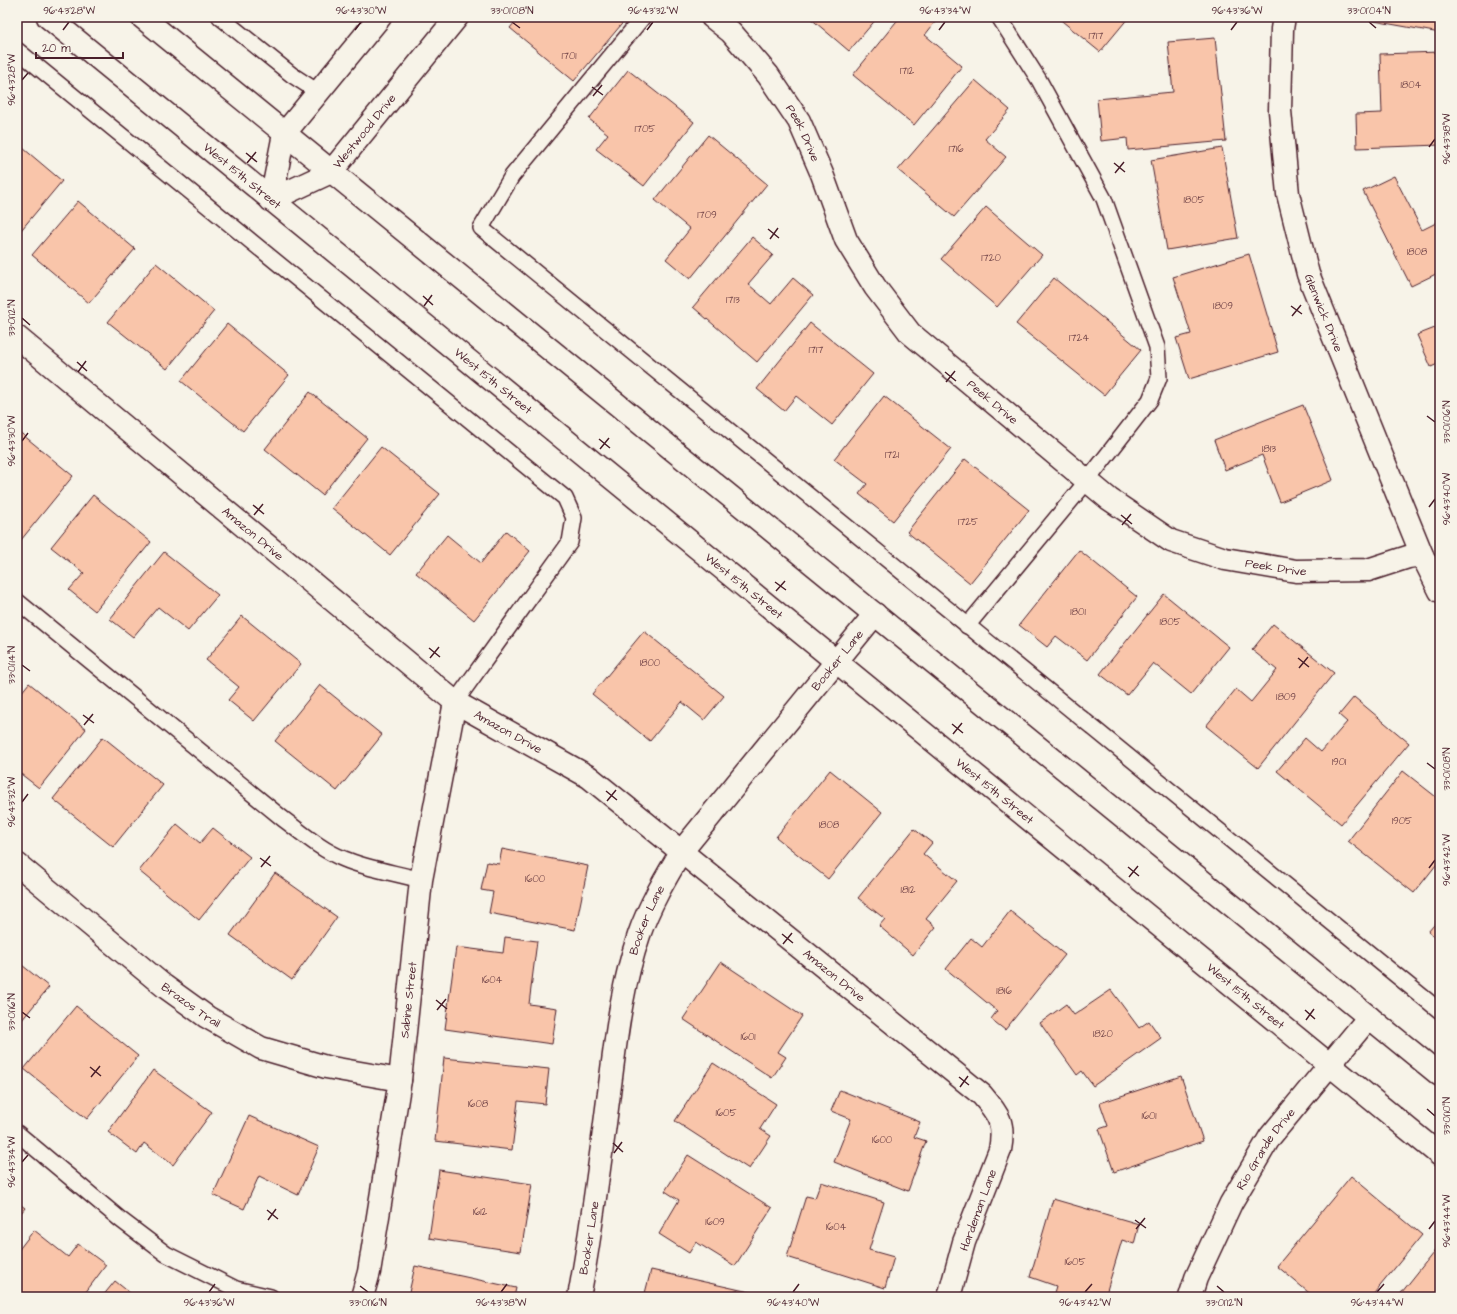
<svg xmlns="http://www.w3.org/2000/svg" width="1457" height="1314" font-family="'Architects Daughter',sans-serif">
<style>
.building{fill:#f9c5aa;stroke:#4a1f2b}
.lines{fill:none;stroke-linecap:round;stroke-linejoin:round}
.lane-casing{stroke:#4a1f2b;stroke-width:18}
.street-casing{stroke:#4a1f2b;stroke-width:25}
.secondary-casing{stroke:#4a1f2b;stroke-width:25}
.lane{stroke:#f7f3e8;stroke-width:15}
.street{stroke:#f7f3e8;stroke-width:22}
.secondary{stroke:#f7f3e8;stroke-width:22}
.ticks{fill:none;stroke:#4a1f2b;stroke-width:1.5}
.labels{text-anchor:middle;stroke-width:3;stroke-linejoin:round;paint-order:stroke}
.number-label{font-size:10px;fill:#76484b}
.street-label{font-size:12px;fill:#4a1f2b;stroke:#f7f3e8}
.neatline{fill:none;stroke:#4a1f2b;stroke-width:1.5}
.ticks-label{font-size:10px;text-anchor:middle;fill:#4a1f2b}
</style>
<rect width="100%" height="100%" fill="#f7f3e8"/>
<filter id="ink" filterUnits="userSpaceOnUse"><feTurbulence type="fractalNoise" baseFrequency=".025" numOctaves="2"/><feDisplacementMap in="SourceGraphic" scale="8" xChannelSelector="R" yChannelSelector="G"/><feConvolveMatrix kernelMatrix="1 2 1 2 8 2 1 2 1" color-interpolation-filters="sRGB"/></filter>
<g filter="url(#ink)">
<g class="building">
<path d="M519,17H624L626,19L574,81L510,28Z"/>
<path d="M809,17H878L849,51Z"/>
<path d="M900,17H939L925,35L962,66L914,125L853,75Z"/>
<path d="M1057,17H1129L1100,52Z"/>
<path d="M1363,17H1440V33L1363,19Z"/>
<path d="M1215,38L1226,141L1128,150L1127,138L1101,141L1097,99L1173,92L1168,42Z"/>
<path d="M1440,52V145L1357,148L1356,114L1382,113L1380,54Z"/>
<path d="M628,70L694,122L644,186L596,149L608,134L589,119Z"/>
<path d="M975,80L1010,110L985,139L1006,157L954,217L898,170Z"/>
<path d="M708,135L767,184L690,279L666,259L690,229L655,200Z"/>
<path d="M17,143L62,181L17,235Z"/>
<path d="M1222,148L1238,238L1167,250L1151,160Z"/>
<path d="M1394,176L1422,230L1440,221V272L1411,286L1363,191Z"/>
<path d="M78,201L135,249L89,303L32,255Z"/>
<path d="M986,207L1042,255L997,307L941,259Z"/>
<path d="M752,237L773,255L748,284L771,304L793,278L813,295L757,362L693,307Z"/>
<path d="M1249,254L1278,352L1189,379L1176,338L1191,334L1173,277Z"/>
<path d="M156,263L214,311L167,369L108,322Z"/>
<path d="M1054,278L1141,350L1104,395L1016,324Z"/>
<path d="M810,323L873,374L832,425L796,396L784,411L757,389Z"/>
<path d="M227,324L289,375L243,431L181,381Z"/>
<path d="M1440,326V363L1431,367L1417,335Z"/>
<path d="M310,392L367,438L322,495L265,449Z"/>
<path d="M884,396L951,449L893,521L859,494L867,484L834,459Z"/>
<path d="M1303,405L1333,480L1280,502L1262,455L1225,470L1214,440Z"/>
<path d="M17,430L73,476L21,540L17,536Z"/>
<path d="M381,447L440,494L390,555L332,508Z"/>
<path d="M965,459L1029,510L970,583L907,532Z"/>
<path d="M93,495L151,542L95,611L69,590L84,573L51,547Z"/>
<path d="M506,531L530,551L474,620L416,573L447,535L481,563Z"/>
<path d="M1079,550L1137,597L1087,660L1056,636L1047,647L1019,625Z"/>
<path d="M164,552L218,595L188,631L158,607L133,637L110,619Z"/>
<path d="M1164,594L1229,647L1191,694L1153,663L1127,695L1100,674Z"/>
<path d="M242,616L301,664L254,721L228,700L239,687L206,660Z"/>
<path d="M1273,624L1334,673L1258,768L1206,726L1236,689L1251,702L1277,670L1252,650Z"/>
<path d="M644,631L724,696L704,720L682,702L650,741L592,694Z"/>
<path d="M29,683L86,729L39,788L17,771V698Z"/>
<path d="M320,685L382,735L337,791L275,741Z"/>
<path d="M1354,697L1409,743L1341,824L1277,771L1305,738L1321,752L1347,722L1339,715Z"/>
<path d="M103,737L163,785L113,847L53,799Z"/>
<path d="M830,770L882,812L828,879L776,837Z"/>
<path d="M1403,771L1440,800V860L1414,893L1348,841Z"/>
<path d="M177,824L200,843L213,828L250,857L199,920L139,871Z"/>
<path d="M914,829L932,843L923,854L957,881L926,919L936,927L913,955L879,926L885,919L858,898Z"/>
<path d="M502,849L588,866L575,930L489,913L493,892L481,890L487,862L499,864Z"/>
<path d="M275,873L337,917L292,980L230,935Z"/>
<path d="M1010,911L1065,955L1005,1030L991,1019L997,1011L946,969L971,938L982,947Z"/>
<path d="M1440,918V941L1428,932Z"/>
<path d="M505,937L537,941L529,1004L557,1008L552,1044L445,1029L456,947L503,953Z"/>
<path d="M17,961L49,987L17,1026Z"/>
<path d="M721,962L802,1016L778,1052L786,1057L772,1078L683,1019Z"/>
<path d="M1111,990L1139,1028L1149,1021L1161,1038L1093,1086L1082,1071L1077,1075L1040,1023L1066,1004L1074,1015Z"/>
<path d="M76,1006L138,1056L87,1119L24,1069Z"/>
<path d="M444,1058L549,1069L545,1104L518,1101L512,1150L435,1141Z"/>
<path d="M713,1063L776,1104L760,1129L771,1136L749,1169L675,1121Z"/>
<path d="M153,1070L212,1112L173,1165L144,1143L137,1154L108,1132Z"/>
<path d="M1181,1076L1203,1141L1114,1172L1099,1129L1108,1126L1100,1103Z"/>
<path d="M840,1090L920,1122L914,1137L926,1141L908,1191L834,1162L851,1119L831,1111Z"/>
<path d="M249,1116L319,1147L298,1195L259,1176L244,1209L213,1195Z"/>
<path d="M688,1155L772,1208L735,1266L696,1242L689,1253L659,1234L679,1200L665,1191Z"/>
<path d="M439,1170L532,1184L521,1252L429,1238Z"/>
<path d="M1351,1176L1422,1235L1371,1297H1314L1277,1266Z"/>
<path d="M821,1182L884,1202L869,1250L894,1257L885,1288L787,1257L806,1196L815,1198Z"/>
<path d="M1053,1199L1139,1224L1134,1244L1122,1240L1105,1297H1058L1053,1296L1056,1286L1030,1277Z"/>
<path d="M17,1202L25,1208L17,1218Z"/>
<path d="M34,1230L68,1257L78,1244L106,1265L82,1297H17V1252Z"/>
<path d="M1437,1248L1440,1251V1297H1398Z"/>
<path d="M415,1266L516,1288L514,1297H408Z"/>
<path d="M651,1270L754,1293L753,1297H644Z"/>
<path d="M115,1281L135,1297H102Z"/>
</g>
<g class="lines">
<g class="lane-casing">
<g id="lane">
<path d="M220,17L292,75L318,92"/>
<path d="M643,17L512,176L481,228L1440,1011"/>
<path d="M17,50L565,498L574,518L570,542L455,702"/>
<path d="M17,601L282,818C302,833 321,850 344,859C368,869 396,873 421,880"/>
<path d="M967,626L1087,481L1150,400L1159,378L1157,347L1104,199L1039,80L999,17"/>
<path d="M17,1133L121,1220L166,1254L236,1289L271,1297"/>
</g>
</g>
<g class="street-casing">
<g id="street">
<path id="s1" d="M712,17L731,32L768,75L799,121L822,174L846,240L875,287L910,333L1109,499L1171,541L1225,559L1296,571L1368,570L1408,557L1422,555"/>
<path id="s2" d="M1284,17L1282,29L1280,111L1288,194L1308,274L1422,555L1440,591"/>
<path id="s3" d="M17,337L455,702L589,777L982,1095C999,1115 1005,1123 1000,1150L964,1242L949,1297"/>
<path id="s4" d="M17,864L164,986L207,1017L261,1048L326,1067L400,1080"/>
<path id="s5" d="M362,1297L369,1272L400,1080L421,880L455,702"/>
<path id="s6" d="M579,1297C592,1229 600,1161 609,1093C616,1039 621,988 639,935C649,906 665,879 681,852L875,614"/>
</g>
</g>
<g class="secondary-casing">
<g id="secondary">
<path id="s7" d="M48,17L1440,1155"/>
<path d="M142,17L1440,1075"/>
<path id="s8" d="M271,200L331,172L457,17"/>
<path d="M271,200L284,134L380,17"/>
<path id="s9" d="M1190,1297L1196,1278L1231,1203L1270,1137L1369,1017"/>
</g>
</g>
<use href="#lane" class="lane"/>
<use href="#street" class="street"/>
<use href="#secondary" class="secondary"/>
</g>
</g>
<path class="ticks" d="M512,22L520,28M1369,22L1376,28M63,30L69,22M355,30L361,22M647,30L653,22M939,30L945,22M1231,30L1237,22M22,80L28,73M592,87L603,95M593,96L602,85M1429,147L1435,139M246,153L257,162M247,163L256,152M1114,163L1125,172M1115,173L1124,162M768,229L779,238M770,239L778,228M423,296L433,305M424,306L432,295M1291,306L1302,314M1292,316L1301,305M22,318L30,325M77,362L87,371M78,372L86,361M945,372L956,381M946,382L955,371M1427,416L1435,422M599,439L610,448M22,441L28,433M600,449L609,438M253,505L264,514M1429,507L1435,499M254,515L263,504M1121,515L1132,524M1122,525L1131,514M775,582L786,590M776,591L785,581M429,648L440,657M430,658L439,647M1298,658L1309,667M22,665L30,671M1299,668L1308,657M83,715L94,723M952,724L963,733M84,725L93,714M953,734L962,723M1427,763L1435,769M606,791L617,800M607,801L616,790M22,802L28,794M260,858L271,866M261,867L270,856M1128,867L1139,876M1429,868L1435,860M1129,877L1138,866M782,934L793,943M783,944L792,933M436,1000L447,1009M437,1010L446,999M1305,1010L1315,1019M22,1012L30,1018M1306,1020L1314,1009M90,1067L101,1076M91,1077L100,1066M959,1077L969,1085M960,1087L968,1076M1427,1109L1435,1116M613,1143L623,1152M614,1153L622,1142M22,1162L28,1155M267,1210L278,1219M268,1220L276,1209M1135,1220L1146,1228M1136,1229L1145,1218M1429,1229L1435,1221M360,1286L368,1292M1217,1286L1224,1292M209,1292L215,1284M501,1292L507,1284M793,1292L799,1284M1085,1292L1092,1284M1377,1292L1384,1284"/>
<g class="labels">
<g class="number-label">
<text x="1096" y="39">1717</text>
<text x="569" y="59">1701</text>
<text x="907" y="74">1712</text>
<text x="1411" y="88">1804</text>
<text x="645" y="132">1705</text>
<text x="956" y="152">1716</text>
<text x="1194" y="203">1805</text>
<text x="707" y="218">1709</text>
<text x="1417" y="255">1808</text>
<text x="991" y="261">1720</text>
<text x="733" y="303">1713</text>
<text x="1223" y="309">1809</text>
<text x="1079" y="341">1724</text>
<text x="816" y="353">1717</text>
<text x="1269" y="452">1813</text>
<text x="892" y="458">1721</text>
<text x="968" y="525">1725</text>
<text x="1078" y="615">1801</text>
<text x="1170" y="625">1805</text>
<text x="650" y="666">1800</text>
<text x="1286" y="700">1809</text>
<text x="1339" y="765">1901</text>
<text x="1402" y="824">1905</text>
<text x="829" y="828">1808</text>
<text x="535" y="882">1600</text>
<text x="908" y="893">1812</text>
<text x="492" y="983">1604</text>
<text x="1004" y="994">1816</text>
<text x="1103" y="1037">1820</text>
<text x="748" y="1040">1601</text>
<text x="478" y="1107">1608</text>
<text x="726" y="1116">1605</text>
<text x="1149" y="1119">1601</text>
<text x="882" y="1143">1600</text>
<text x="480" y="1215">1612</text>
<text x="715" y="1225">1609</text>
<text x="836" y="1230">1604</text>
<text x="1075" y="1265">1605</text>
</g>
<g class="street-label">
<text dy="4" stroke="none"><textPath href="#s8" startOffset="119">Westwood Drive</textPath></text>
<text dy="4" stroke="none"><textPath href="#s1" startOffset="149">Peek Drive</textPath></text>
<text dy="4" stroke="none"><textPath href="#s7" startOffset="251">West 15th Street</textPath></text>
<text dy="4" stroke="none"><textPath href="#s2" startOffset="302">Glenwick Drive</textPath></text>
<text dy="4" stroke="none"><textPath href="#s7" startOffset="575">West 15th Street</textPath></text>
<text dy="4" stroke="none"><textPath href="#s1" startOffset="485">Peek Drive</textPath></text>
<text dy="4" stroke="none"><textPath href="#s3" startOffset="307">Amazon Drive</textPath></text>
<text dy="4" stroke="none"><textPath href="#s1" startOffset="820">Peek Drive</textPath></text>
<text dy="4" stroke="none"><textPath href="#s7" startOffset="899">West 15th Street</textPath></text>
<text dy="4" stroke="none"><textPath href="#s6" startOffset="708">Booker Lane</textPath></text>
<text dy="4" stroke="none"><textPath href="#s3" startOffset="631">Amazon Drive</textPath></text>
<text dy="4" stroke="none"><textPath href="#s7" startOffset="1223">West 15th Street</textPath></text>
<text dy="4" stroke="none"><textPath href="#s6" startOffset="384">Booker Lane</textPath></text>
<text dy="4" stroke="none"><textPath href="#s3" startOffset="1039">Amazon Drive</textPath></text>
<text dy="4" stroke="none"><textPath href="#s7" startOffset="1547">West 15th Street</textPath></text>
<text dy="4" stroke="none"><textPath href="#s5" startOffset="301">Sabine Street</textPath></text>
<text dy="4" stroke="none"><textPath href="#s4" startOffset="224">Brazos Trail</textPath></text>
<text dy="4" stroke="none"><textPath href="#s9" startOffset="167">Rio Grande Drive</textPath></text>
<text transform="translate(978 1210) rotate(-70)" y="4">Hardeman Lane</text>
<text dy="4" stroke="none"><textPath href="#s6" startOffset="60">Booker Lane</textPath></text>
</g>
</g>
<rect width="1457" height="1314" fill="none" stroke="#f7f3e8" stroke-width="44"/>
<path d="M36 52v6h87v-6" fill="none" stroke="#4a1f2b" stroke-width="2"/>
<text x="42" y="52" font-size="12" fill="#4a1f2b" stroke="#f7f3e8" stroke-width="3" paint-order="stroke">20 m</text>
<rect x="22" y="22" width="1413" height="1270" class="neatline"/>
<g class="ticks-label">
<text x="69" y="14">96°43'28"W</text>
<text x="361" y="14">96°43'30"W</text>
<text x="512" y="14">33°01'08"N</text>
<text x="653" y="14">96°43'32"W</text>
<text x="945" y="14">96°43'34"W</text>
<text x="1237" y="14">96°43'36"W</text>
<text x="1369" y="14">33°01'04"N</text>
<text transform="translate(11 80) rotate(-90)" y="4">96°43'28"W</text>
<text transform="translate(1446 139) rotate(-90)" y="4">96°43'38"W</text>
<text transform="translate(11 318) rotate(-90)" y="4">33°01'12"N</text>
<text transform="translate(1446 422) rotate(-90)" y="4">33°01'06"N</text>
<text transform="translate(11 441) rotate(-90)" y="4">96°43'30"W</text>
<text transform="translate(1446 499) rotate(-90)" y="4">96°43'40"W</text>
<text transform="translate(11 665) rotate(-90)" y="4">33°01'14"N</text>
<text transform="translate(1446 769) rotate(-90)" y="4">33°01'08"N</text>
<text transform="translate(11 802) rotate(-90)" y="4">96°43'32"W</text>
<text transform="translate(1446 860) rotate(-90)" y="4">96°43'42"W</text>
<text transform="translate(11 1012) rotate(-90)" y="4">33°01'16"N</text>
<text transform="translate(1446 1116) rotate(-90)" y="4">33°01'10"N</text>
<text transform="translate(11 1162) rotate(-90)" y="4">96°43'34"W</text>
<text transform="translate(1446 1221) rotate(-90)" y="4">96°43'44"W</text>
<text x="209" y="1306">96°43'36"W</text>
<text x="368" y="1306">33°01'16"N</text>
<text x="501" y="1306">96°43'38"W</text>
<text x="793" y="1306">96°43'40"W</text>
<text x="1085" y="1306">96°43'42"W</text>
<text x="1224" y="1306">33°01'12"N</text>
<text x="1377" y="1306">96°43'44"W</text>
</g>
</svg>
